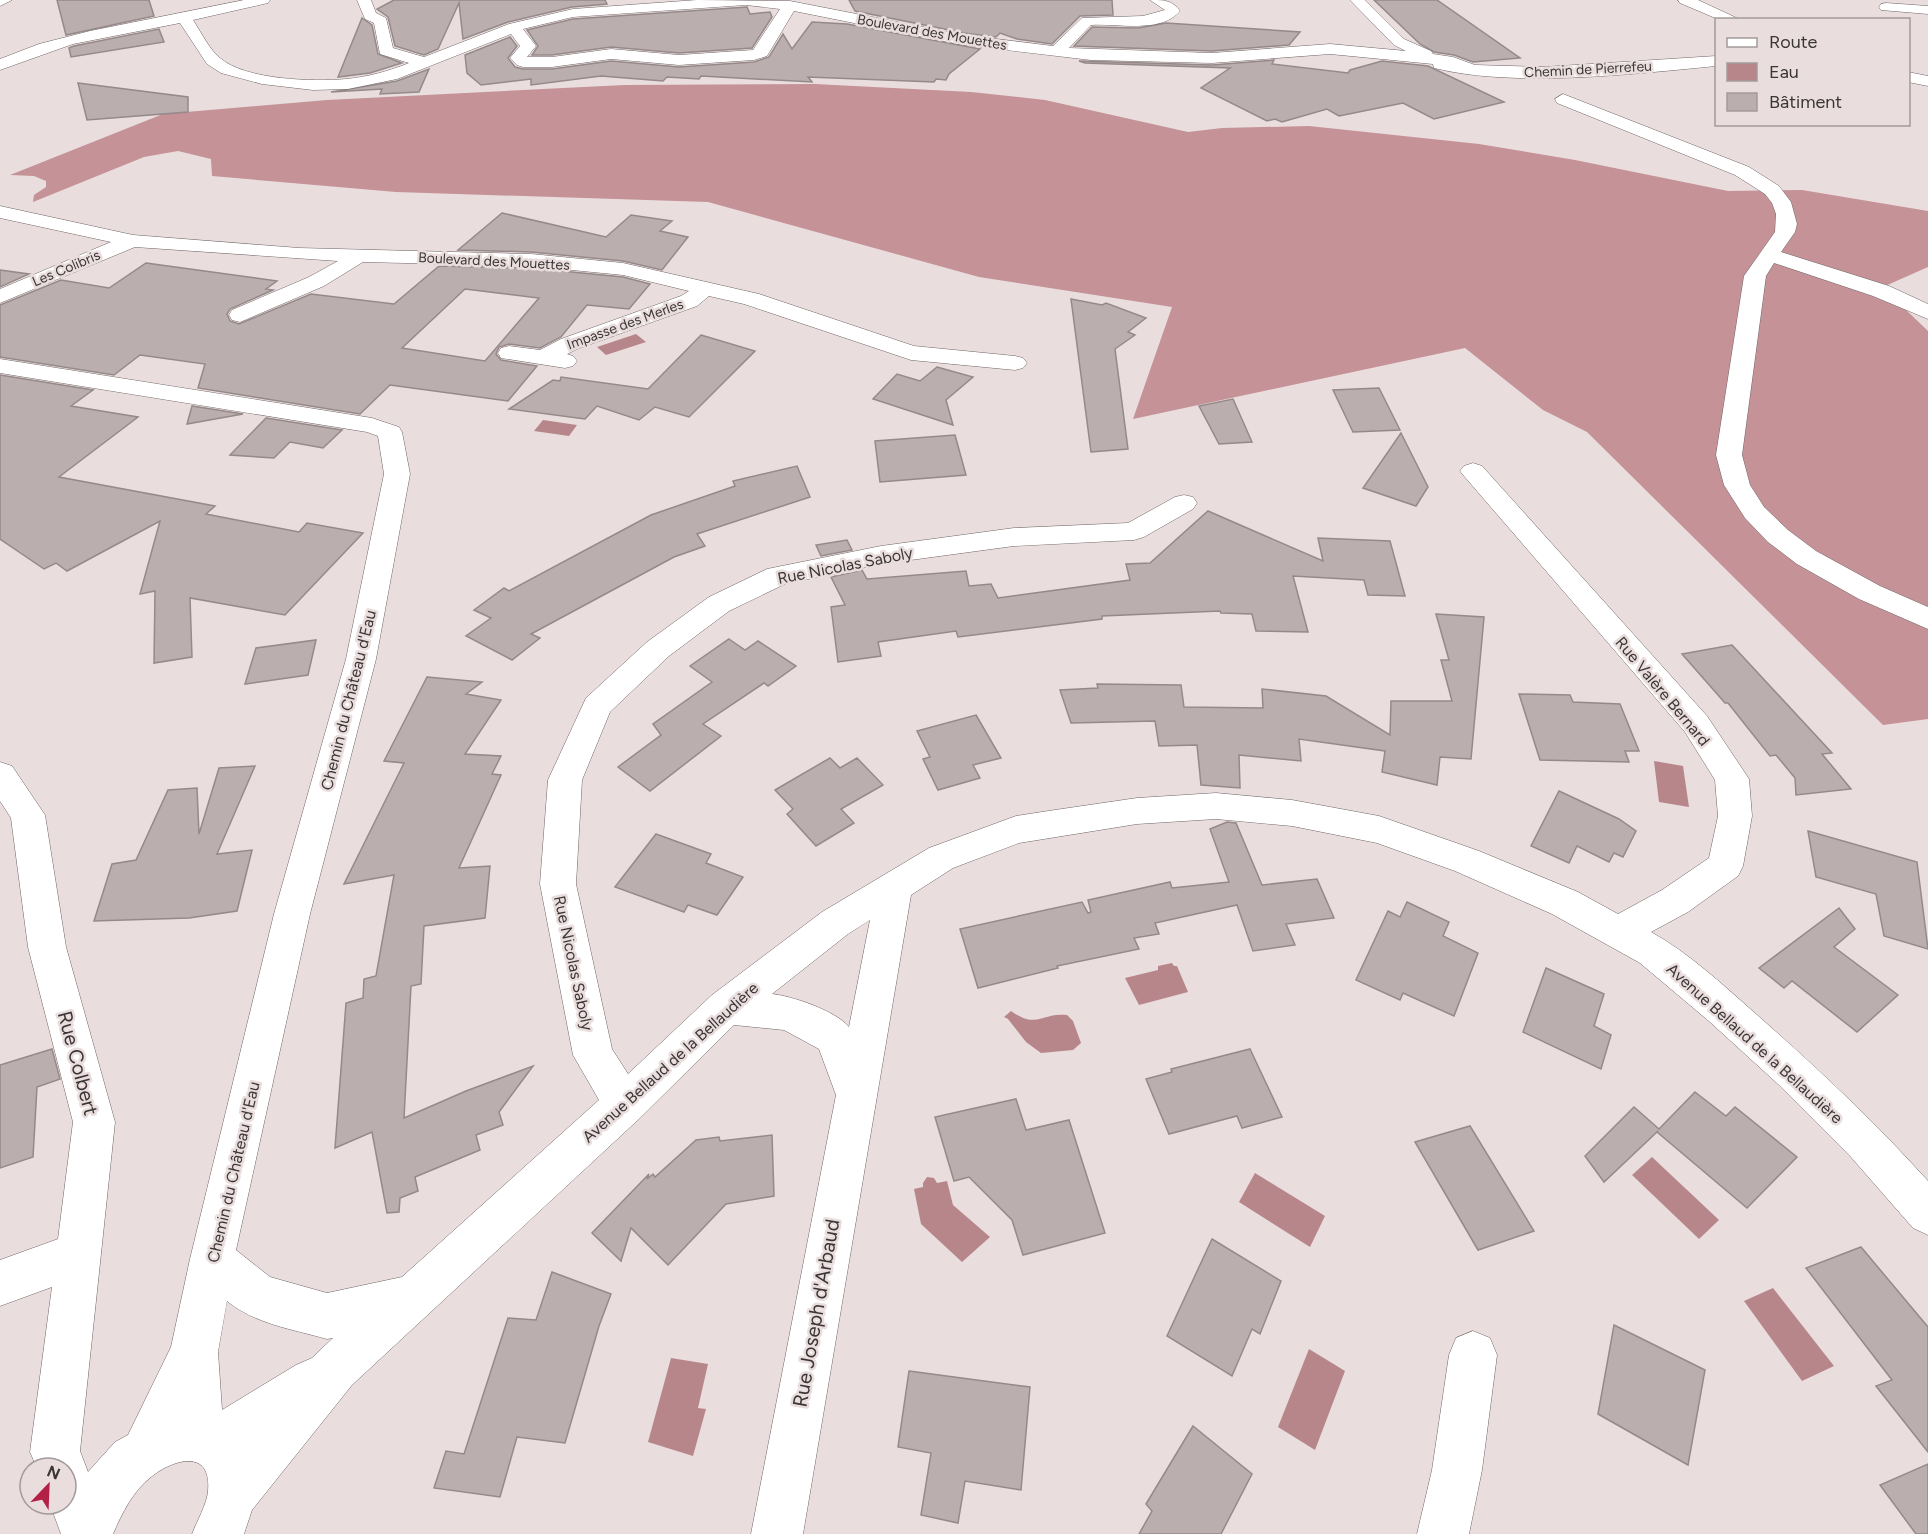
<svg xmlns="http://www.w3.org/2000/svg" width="1928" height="1534" font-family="Figtree,sans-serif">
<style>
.forest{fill:#c49297}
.water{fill:#b7868a}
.building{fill:#baaeaf;stroke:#95898a;stroke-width:1.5;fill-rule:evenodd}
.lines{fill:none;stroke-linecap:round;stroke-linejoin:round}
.minor-casing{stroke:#706566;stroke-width:1}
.minor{fill:#fff;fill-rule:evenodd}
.labels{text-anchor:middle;stroke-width:5;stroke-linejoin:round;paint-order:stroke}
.far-street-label{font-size:14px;fill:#3b3636;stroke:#eaddde}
.street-label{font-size:16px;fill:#3b3636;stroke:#eaddde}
.near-street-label{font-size:20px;fill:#3b3636;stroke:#eaddde}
</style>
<rect width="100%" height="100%" fill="#eaddde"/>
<path class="forest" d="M815,84L971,92L1045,100L1188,132L1222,128L1309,126L1479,144L1575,160L1728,191L1802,190L1928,211V267L1867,294L1905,309L1928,331V719L1883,725L1587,432L1543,410L1465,348L1133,419L1172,307L979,277L708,202L396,192L212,176L211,159L178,151L144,157L33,202L34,195L46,187V181L34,176L10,175L163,114L327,100L624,85Z"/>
<g class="water">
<path d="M636,334L646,342L606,355L597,347Z"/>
<path d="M543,420L577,425L569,436L534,431Z"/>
<path d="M1654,761L1683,766L1689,807L1659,802Z"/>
<path d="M1172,963L1174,966H1177L1188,992L1139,1005L1125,978L1158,970V966Z"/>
<path d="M1011,1011C1037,1030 1042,1012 1067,1015L1073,1021L1081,1043L1073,1050L1041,1053L1026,1042L1008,1019L1004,1017Z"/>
<path d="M1652,1157L1719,1220L1699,1239L1632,1175Z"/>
<path d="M1255,1173L1325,1216L1310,1247L1239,1202Z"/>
<path d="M927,1177L934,1178L937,1183L947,1181L953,1205L990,1237L962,1262L921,1224L914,1189L923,1187V1183Z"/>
<path d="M1773,1288L1834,1366L1802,1381L1744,1301Z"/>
<path d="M1309,1349L1345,1371L1315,1450L1278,1427Z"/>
<path d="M671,1358L708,1364L698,1408L706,1409L693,1456L648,1442Z"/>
</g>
<g class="building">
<path d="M57,0H149L154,16L66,35Z"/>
<path d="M394,0H605L607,4L572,7L508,22L463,39L459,3L438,49L424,55L395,46L388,17L377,9Z"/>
<path d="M849,0H1112L1113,15L1080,16L1052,44L1017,39L1000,33L996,37L964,33L855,11Z"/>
<path d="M1374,0H1437L1520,58L1473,62L1454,55L1434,52L1420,44Z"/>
<path d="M747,7L750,14L770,12L772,17L752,48L679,53L611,47L552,55H532L538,46L527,30L573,19Z"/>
<path d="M362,18L372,25L378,54L402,63L370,73L338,77Z"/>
<path d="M812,22L847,24L980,49L949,74L946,80L936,79L934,82L808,77L812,82L701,76L699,79L667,77L663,81L601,76L531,85V79L481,85L467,73L465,55L510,37L517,46L508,58L515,67L523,69H552L611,61L679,67L754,62L769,57L783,34L792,49Z"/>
<path d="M1166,23L1300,32L1289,45L1212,51L1074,46L1092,27L1138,28Z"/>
<path d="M159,29L164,42L71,57L69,48L74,46Z"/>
<path d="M1274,60L1272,64L1348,73L1350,70L1382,61L1428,66L1504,102L1434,119L1403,103L1339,116L1327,109L1282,122L1275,119L1267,121L1201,88L1230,68L1085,63L1079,61L1212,65Z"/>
<path d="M429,69L419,92L380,94L382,89L331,92L397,81Z"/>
<path d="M78,83L188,97V112L87,120Z"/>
<path d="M502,213L606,237L631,215L672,221L660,231L688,237L662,270L623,261L531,252L458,250Z"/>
<path d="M146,263L277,281L266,289L273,290L230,309L227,314L230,321L239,324L311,294L394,304L439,266L531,268L623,277L650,284L629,309L587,305L561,337L540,348L509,344L499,347L496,354L501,360L537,366L508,401L390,385L360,414L198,388L205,364L140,355L114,375L0,357V305L61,280L109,288ZM465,289L539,298L485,361L402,348Z"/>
<path d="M0,270L29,274L0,287Z"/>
<path d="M1071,299L1102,305L1106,303L1146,318L1128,332L1135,335L1115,349L1128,449L1091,452Z"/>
<path d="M701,335L755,351L689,417L655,407L639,420L597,406L585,419L509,409L553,380L560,381L561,377L648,389Z"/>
<path d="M937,367L973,377L946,400L953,425L873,399L897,374L920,381Z"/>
<path d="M0,375L93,390L71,406L138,417L59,477L215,506L206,514L299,532L307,523L363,533L285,615L190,598L192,657L154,663L155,591L140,594L160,521L67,571L56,563L44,569L0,539Z"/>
<path d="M1379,388L1400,430L1353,432L1333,390Z"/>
<path d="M1233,399L1252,442L1219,444L1199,406Z"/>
<path d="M192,406L243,414L187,424Z"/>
<path d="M266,418L342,430L323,448L290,442L274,458L230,455Z"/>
<path d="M1401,433L1428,487L1416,506L1363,488Z"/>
<path d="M955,435L966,475L880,482L875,441Z"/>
<path d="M797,466L810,497L697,534L705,546L674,557L531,634L540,638L512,660L466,636L491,618L474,610L504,588L509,591L651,515L735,486L733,481Z"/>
<path d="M1208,511L1323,561L1318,538L1390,541L1405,596L1368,595L1364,580L1293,576L1308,632L1256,631L1252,614L1221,613L1220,611L1102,616V619L958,637L956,631L878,642L881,656L838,662L831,607L845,605L831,577L862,570L867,579L966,571L969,586L991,584L998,598L1130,580L1126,564L1150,563Z"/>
<path d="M847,540L852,550L821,556L816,545Z"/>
<path d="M1436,614L1484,617L1471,759L1440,757L1437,785L1382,772L1385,751L1299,739L1301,761L1239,755L1240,788L1201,785L1197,745L1159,746L1155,721L1071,723L1060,690L1098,688L1097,684L1181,685L1184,707L1263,708L1262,689L1326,696L1390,735L1391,701H1452L1441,660H1449Z"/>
<path d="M729,639L745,650L758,641L796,666L768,686L764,683L703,724L721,736L650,791L618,767L661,735L653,724L712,682L690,666Z"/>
<path d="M316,640L308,675L245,684L256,648Z"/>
<path d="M1732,645L1832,753L1822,754L1851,789L1796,795L1795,778L1776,755L1770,756L1728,703H1725L1682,654Z"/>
<path d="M427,677L482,682L466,694L501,700L465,754L501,756L492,774L501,775L459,868L490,866L485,918L424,926L421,984L411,986L404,1118L466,1091L533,1066L499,1112L503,1125L476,1135L480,1150L415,1177L418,1191L400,1198L399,1212L387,1213L372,1132L335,1148L346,1003L363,998L364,979L376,976L394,875L344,884L404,763L384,761Z"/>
<path d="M1519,694L1570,695L1573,702L1620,704L1639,751H1625L1629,762L1540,760Z"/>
<path d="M976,715L1001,758L973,765L980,778L938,790L923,759L930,757L917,731Z"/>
<path d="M830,758L840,768L857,758L883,785L841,809L854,823L816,846L787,814L793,809L775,790Z"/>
<path d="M255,766L217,854L252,850L237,911L189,918L94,921L112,864L136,860L168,790L197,788L199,834L219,768Z"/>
<path d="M1559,791L1619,819L1636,831L1623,857L1614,853L1609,862L1577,846L1569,863L1531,846Z"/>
<path d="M1227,822L1236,823L1262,885L1317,879L1334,918L1286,924L1295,945L1253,951L1237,905L1155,923L1159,934L1134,938L1139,949L1057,966L1058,968L978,988L960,929L1082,902L1088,913L1091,912L1088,900L1170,882L1172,888L1229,882L1210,829Z"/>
<path d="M1808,831L1917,862L1928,949L1884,936L1876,894L1816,877Z"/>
<path d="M656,834L711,854L706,863L743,877L717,915L688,905L684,912L615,887Z"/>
<path d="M1407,902L1449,922L1443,936L1478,953L1454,1016L1403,993L1400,1000L1356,980L1388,911L1400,917Z"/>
<path d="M1839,908L1855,929L1834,947L1898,995L1857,1032L1792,981L1784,988L1759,968Z"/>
<path d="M1546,968L1604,994L1594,1026L1611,1035L1601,1069L1523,1032Z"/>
<path d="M52,1049L60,1079L37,1087L33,1157L0,1168V1065Z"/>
<path d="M1250,1049L1282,1117L1242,1128L1237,1116L1169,1134L1146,1079L1172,1072L1171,1069Z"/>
<path d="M1695,1092L1726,1116L1735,1107L1797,1157L1747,1208L1657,1132L1658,1131L1604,1182L1585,1156L1634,1107L1659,1129Z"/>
<path d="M1016,1099L1026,1130L1069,1120L1105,1233L1023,1255L1012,1220L969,1177L954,1181L935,1117Z"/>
<path d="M1470,1126L1534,1231L1478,1250L1415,1142Z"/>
<path d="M772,1135L774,1196L726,1204L668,1265L631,1228L621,1261L592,1233L649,1174L647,1179L653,1174L655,1177L696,1140L719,1137L720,1141Z"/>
<path d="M1212,1239L1281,1281L1260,1334L1252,1329L1232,1376L1167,1336Z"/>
<path d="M1861,1247L1928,1327V1452L1876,1386L1892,1380L1806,1268Z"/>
<path d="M552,1272L611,1294L599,1326L565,1443L517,1437L500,1497L434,1488L446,1451L464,1454L508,1318L536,1320Z"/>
<path d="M1614,1325L1705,1370L1688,1465L1598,1414Z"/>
<path d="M909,1371L1030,1387L1021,1490L965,1481L958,1523L921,1515L931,1453L898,1447Z"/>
<path d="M1193,1426L1252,1474L1221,1534H1139L1152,1511L1146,1504Z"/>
<path d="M1928,1464V1534H1916L1880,1485Z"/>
</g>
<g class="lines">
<g class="minor-casing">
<g id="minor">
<path d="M0,0H12L0,6Z"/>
<path d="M244,0H270L268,3L193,20C201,32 209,49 220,58C245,80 314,82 346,79C368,77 389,71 409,63L380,54L374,23L365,19L357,0H371L376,13L386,18L393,48L424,57L509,24L573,9L697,0L790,1L964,35L1053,46L1082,18L1143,16L1165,10L1150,0C1164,0 1172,0 1180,11C1161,34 1117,23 1091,25L1069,48L1212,53L1330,44L1406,51L1394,45L1350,0H1365L1404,39L1431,51L1433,54L1453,57L1475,65L1544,67L1716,56V66C1634,74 1514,88 1434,68L1433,64L1330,54L1212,63L1091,60L964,45L794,11L767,56L754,60L679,65L611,59L552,67H523L517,65L510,58L520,46L511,34L397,79L348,89L313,90L262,84L221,73L207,64L180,23L73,44L0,70V59L39,44L90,31ZM746,5L780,9L753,50L679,55L611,49L552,57H527L536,46L523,29L573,17Z"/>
<path d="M1678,0H1698L1741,20H1720L1680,3Z"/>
<path d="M1886,3L1928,6V14L1881,10L1879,7L1881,4Z"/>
<path d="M1908,72L1928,76V86L1908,82Z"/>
<path d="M1563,94L1749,167L1779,186L1791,202L1797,224L1795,232L1781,252L1889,286L1928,304V319L1873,296L1774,263L1766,276L1742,455L1750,485L1764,507L1788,530L1816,551L1880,586L1928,607V629L1859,599L1797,564L1768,542L1745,518L1724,485L1716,455L1744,276L1775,232L1776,214L1772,203L1765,194L1735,175L1557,103L1555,99Z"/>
<path d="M0,206L133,235L299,248L531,254L623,263L759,294L914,346L1015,356L1023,358L1027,363L1023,368L1015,370L911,360L744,304L709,296L697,306L577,349L567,354L573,356L577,361L573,366L565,368L501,358L498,353L501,348L509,346L540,350L561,339L681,296L689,291L623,275L531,266L363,262L324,286L240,322L232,320L229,315L232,310L309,277L338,261L135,247L0,303V289L111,242L0,218Z"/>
<path d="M0,359L372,418L399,427L402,432L410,474L376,659L310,914L236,1250L270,1277L327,1293L402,1277L599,1100L573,1055L540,884L548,780L586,698L647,642L709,597L767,569L881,546L1014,528L1128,523L1175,497L1184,495L1193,497L1197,503L1193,509L1144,537L1134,540L1014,546L881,564L785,584L729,611L669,656L610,712L582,780L576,884L612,1049L628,1074L712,995L822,912L929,848L1016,816L1055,810L1137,798L1216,793L1292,800L1379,816L1479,851L1578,892L1618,914L1662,890L1709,858L1718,816L1715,780L1685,732L1464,476L1460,471L1464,466L1473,463L1482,466L1707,716L1749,779L1752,816L1743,866L1738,876L1688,912L1651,932C1689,953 1723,985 1756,1014C1816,1067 1874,1121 1928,1181V1235L1913,1228L1850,1156L1779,1085L1710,1022L1640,963L1552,914L1455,871L1377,843L1292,826L1216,819L1137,824L1019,843L953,868L911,895L803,1534H751L836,1095L819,1049L784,1030L734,1025L640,1118L352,1385L252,1510L244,1534H192C197,1521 207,1504 208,1491C212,1448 173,1459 151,1477C133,1491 122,1513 113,1534H61L50,1504H66V1468H37L30,1452L52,1287L0,1306V1260L58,1239L73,1122L28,947L11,818L0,801V762L12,766L45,815L66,947L115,1122L80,1451L88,1472L115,1442L128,1435L171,1347L190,1259L274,914L346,659L384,474L378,436L367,432L0,373ZM870,920L849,1027C836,1011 792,996 772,994L848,934ZM227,1301C255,1324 292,1329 327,1339L333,1338L312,1358L296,1365L222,1410L218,1352Z"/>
<path d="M1473,1331L1490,1338L1497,1355L1482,1470L1469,1534H1417L1432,1470L1449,1355L1456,1338Z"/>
</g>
</g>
<use href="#minor" class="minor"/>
</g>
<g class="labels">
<g class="far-street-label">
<text transform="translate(932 32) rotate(10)" y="5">Boulevard des Mouettes</text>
<text transform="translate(1588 69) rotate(-3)" y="5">Chemin de Pierrefeu</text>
<text transform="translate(494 261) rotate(3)" y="5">Boulevard des Mouettes</text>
<text transform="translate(66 268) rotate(-23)" y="5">Les Colibris</text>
<text transform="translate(625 324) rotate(-20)" y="5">Impasse des Merles</text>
</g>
<g class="street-label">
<text transform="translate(845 565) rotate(-11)" y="6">Rue Nicolas Saboly</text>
<text transform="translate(1663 691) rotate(50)" y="6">Rue Valère Bernard</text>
<text transform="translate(348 700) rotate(-76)" y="6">Chemin du Château d'Eau</text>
<text transform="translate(574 963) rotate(78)" y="6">Rue Nicolas Saboly</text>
<text transform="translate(1755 1043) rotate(42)" y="6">Avenue Bellaud de la Bellaudière</text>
<text transform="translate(670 1062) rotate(-42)" y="6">Avenue Bellaud de la Bellaudière</text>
<text transform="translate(233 1172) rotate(-77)" y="6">Chemin du Château d'Eau</text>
</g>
<g class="near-street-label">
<text transform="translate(78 1063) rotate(75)" y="7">Rue Colbert</text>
<text transform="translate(816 1313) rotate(-80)" y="7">Rue Joseph d'Arbaud</text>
</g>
</g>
<rect x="1715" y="18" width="195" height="108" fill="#eaddde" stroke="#a49a9b" stroke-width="1.5"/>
<rect x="1727" y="38" width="30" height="9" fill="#ffffff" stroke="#a49a9b" stroke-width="1.5"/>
<text x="1769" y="48" font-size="18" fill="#3b3636">Route</text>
<rect x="1727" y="63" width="30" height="18" fill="#b7868a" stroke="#a49a9b" stroke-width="1.5"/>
<text x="1769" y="78" font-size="18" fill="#3b3636">Eau</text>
<rect x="1727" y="93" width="30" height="18" fill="#baaeaf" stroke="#a49a9b" stroke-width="1.5"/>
<text x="1769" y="108" font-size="18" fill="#3b3636">Bâtiment</text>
<g transform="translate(48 1486) rotate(23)"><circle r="28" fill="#eaddde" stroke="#a49a9b" stroke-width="1.5"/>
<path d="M0-4.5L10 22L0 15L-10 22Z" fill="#b32146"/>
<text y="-9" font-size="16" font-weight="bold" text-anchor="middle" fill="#3b3636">N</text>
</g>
</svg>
